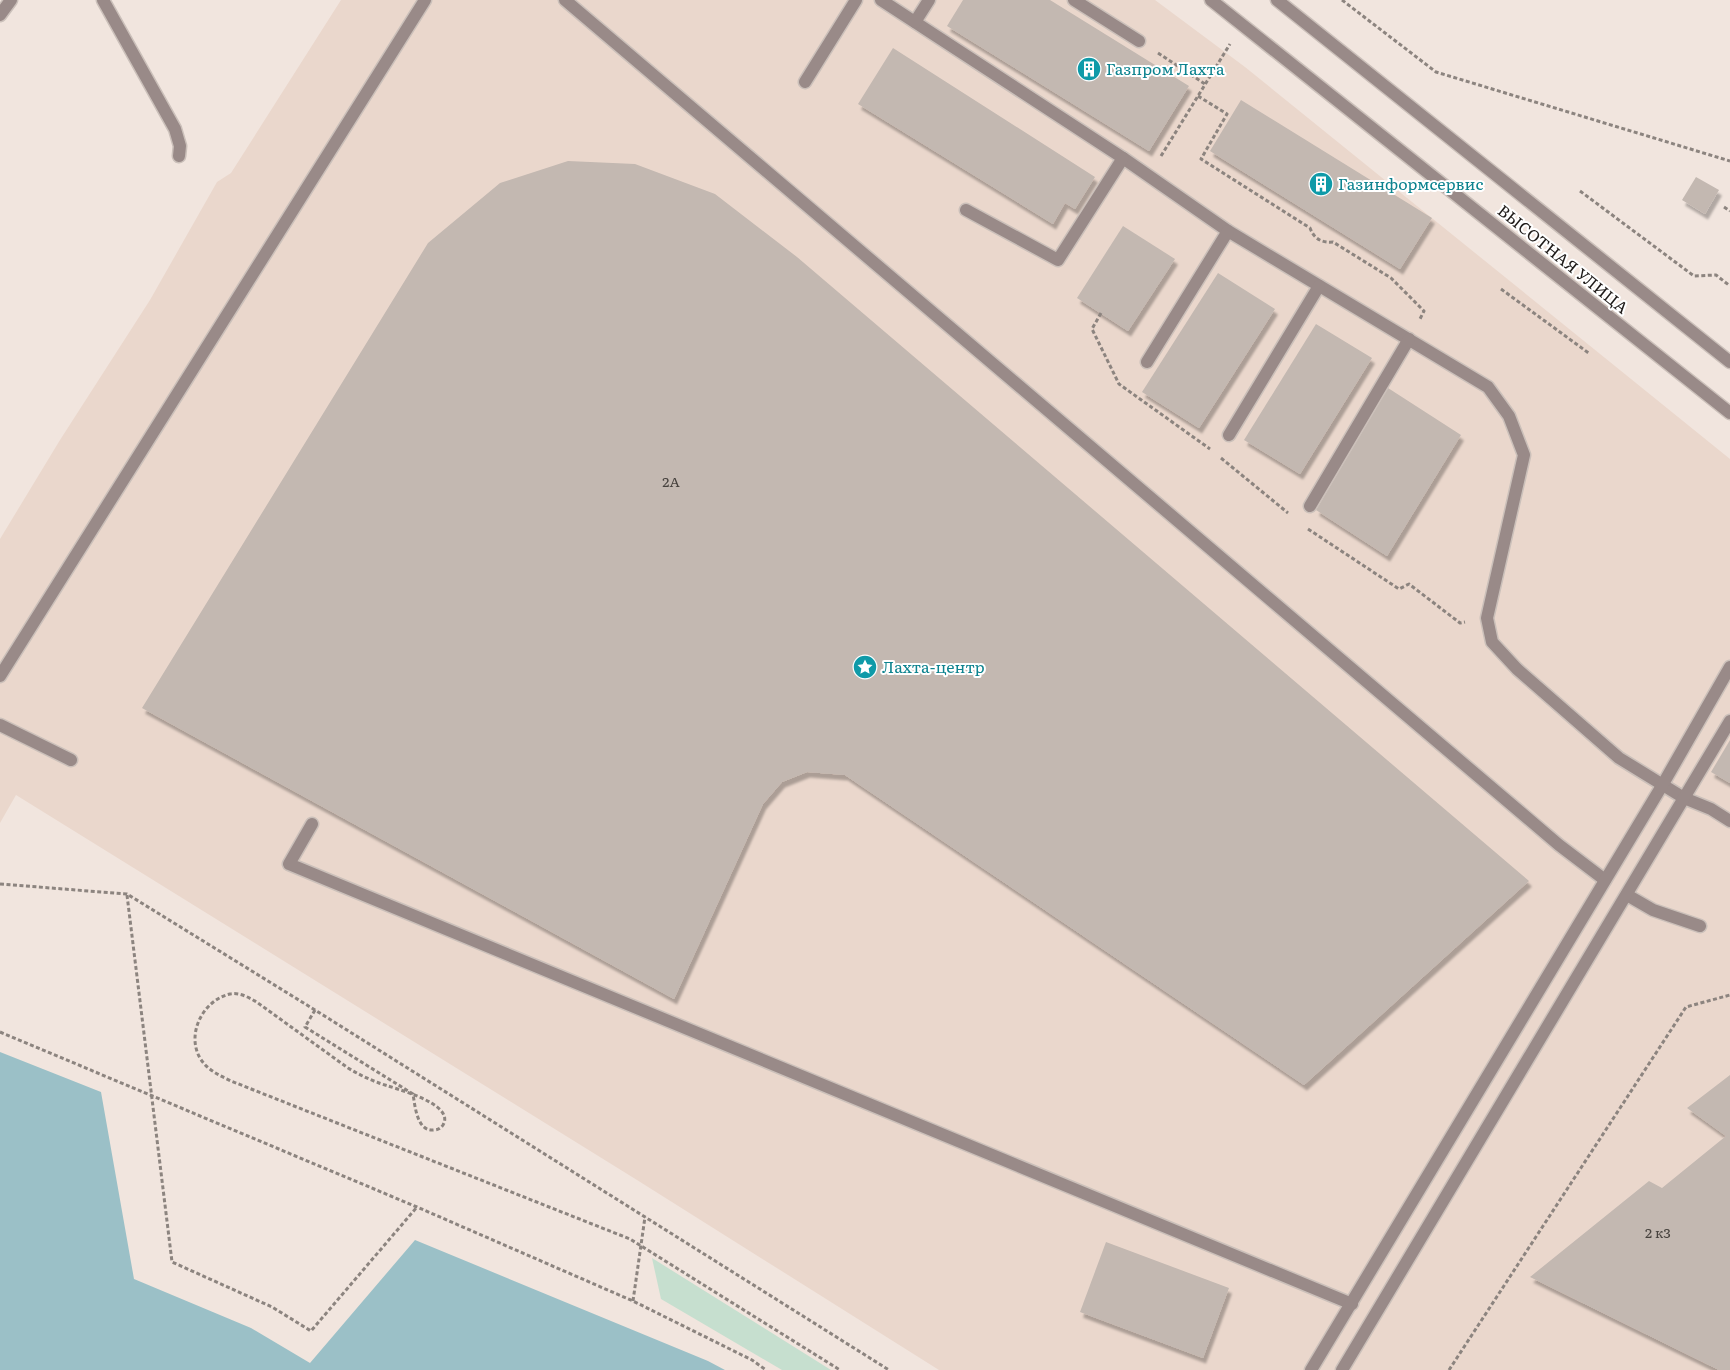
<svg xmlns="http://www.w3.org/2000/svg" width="1730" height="1370" font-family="Literata,serif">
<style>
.built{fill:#ead7cc}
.green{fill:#c6dfcf}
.water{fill:#9bc0c7}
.building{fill:#c3b8b1;filter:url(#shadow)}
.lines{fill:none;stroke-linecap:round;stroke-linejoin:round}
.lane-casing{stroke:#cbc0ba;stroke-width:15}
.street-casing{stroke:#cbc0ba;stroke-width:15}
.path{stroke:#8c847f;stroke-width:3;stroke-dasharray:4 2.5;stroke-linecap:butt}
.lane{stroke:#998a88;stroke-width:12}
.street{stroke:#998a88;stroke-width:12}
.labels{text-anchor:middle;stroke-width:4;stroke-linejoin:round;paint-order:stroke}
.number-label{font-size:14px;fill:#47423e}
.culture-label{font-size:16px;fill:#0d838f;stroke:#fff;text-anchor:start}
.street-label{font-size:16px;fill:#1e1a18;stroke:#fff}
</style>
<defs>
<filter id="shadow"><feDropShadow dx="3" dy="5.5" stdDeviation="1" flood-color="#0004"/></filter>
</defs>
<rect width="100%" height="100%" fill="#f1e5de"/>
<path class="built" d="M341,0H1155L1245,67L1730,459V1370H939L637,1180L16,795L0,823V539L60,440L150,300L217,182L231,173Z"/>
<path class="green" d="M652,1258L831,1370H782L661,1299Z"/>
<path class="water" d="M0,1052L101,1092L134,1279L251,1328L310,1363L415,1240L708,1361L725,1370H0Z"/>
<g class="building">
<path d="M963,0H1050L1189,86L1149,151L947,26Z"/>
<path d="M893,48L1095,177L1075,209L1065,203L1053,224L858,104Z"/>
<path d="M1241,100L1432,218L1400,269L1210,151Z"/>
<path d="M568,161L635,164L715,194L797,257L1529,881L1304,1085L845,775L807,772L782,782L763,804L674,999L142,708L428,243L500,183Z"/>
<path d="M1696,177L1719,190L1705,214L1682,200Z"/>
<path d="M1123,226L1175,259L1128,331L1077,298Z"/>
<path d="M1218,273L1275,309L1199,428L1142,392Z"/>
<path d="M1316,324L1372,358L1300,474L1244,440Z"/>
<path d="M1388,388L1461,435L1387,556L1316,510Z"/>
<path d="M1730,740V783L1711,772Z"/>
<path d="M1730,1075V1370H1719L1530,1277L1649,1181L1662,1188L1726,1136L1687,1108Z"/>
<path d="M1106,1242L1229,1288L1203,1358L1080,1312Z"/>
</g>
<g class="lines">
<g class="lane-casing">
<g id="lane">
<path d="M103,0L175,129L180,146L179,156"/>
<path d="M565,0L1559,845L1605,880"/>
<path d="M881,0L1123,158L1228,231L1488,387L1509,416L1524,455L1487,618L1492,642L1517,669L1619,758L1684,798L1711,809L1730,821"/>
<path d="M1074,0L1139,41"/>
<path d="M0,15L11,0"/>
<path d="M915,22L929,0"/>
<path d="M805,82L856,0"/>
<path d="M966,210L1058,260L1123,158"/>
<path d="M1147,362L1228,231"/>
<path d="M1229,435L1319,286"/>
<path d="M1310,506L1409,339"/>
<path d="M0,725L71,760"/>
<path d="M312,824L289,864L1352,1304"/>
<path d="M1627,895L1653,910L1700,926"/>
<path d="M1311,1370L1663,784L1730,667"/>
<path d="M1342,1370L1730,721"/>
</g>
</g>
<g class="street-casing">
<g id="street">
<path d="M1211,0L1730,413"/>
<path d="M1277,0L1730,362"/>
<path d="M0,676L425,0"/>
</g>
</g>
<g class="path">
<path d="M1342,0L1436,72L1730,161"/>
<path d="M1158,53L1205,84"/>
<path d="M1198,96L1227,114L1201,159L1310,228C1314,239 1322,243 1333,242L1391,278L1424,311L1420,319"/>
<path d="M1161,156L1230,44"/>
<path d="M1580,191L1694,276L1716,275L1730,286"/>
<path d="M1724,207L1730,211"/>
<path d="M1501,289L1590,354"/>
<path d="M1101,313L1092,329L1119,384L1210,449"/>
<path d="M1221,458L1288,513"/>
<path d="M1308,529L1399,589L1409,584L1460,623L1465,622"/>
<path d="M0,884L127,894L315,1010L889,1370"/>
<path d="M127,895L172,1262L272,1307L311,1331L417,1207"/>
<path d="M315,1010L305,1027L413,1094C415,1106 417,1132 434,1130C438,1130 441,1128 443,1125C456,1103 392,1088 379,1083C368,1079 358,1074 348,1068L258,1003C250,998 240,992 230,994C203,1000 186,1034 200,1058C207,1070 219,1075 231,1081L630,1239L840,1370"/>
<path d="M0,1032L417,1207L633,1301L752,1360L766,1370"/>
<path d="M633,1301L645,1217"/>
<path d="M1449,1370L1686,1007L1730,995"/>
</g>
<use href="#lane" class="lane"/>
<use href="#street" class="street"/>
</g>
<defs>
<g id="building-disc" transform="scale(1.25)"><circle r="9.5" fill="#0f9aa8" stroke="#fff"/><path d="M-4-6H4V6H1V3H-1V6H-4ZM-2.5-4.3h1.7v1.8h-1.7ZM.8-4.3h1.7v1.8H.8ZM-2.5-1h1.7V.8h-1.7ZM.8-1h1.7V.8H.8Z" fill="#fff"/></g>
<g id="sight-disc" transform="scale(1.25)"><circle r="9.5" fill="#0f9aa8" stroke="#fff"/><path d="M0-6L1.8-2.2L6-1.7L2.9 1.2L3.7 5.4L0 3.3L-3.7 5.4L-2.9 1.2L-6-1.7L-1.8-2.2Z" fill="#fff"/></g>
</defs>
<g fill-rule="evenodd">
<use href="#building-disc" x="1089" y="69"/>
<use href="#building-disc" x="1321" y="184"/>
<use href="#sight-disc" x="865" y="667"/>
</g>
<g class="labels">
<g class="number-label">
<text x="671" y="487">2А</text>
<text x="1658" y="1238">2 к3</text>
</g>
<g class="culture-label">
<text x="1106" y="75">Газпром Лахта</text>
<text x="1338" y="190">Газинформсервис</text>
<text x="882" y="673">Лахта-центр</text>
</g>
<g class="street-label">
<text transform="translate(1563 259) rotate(39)" y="6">ВЫСОТНАЯ УЛИЦА</text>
</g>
</g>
</svg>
